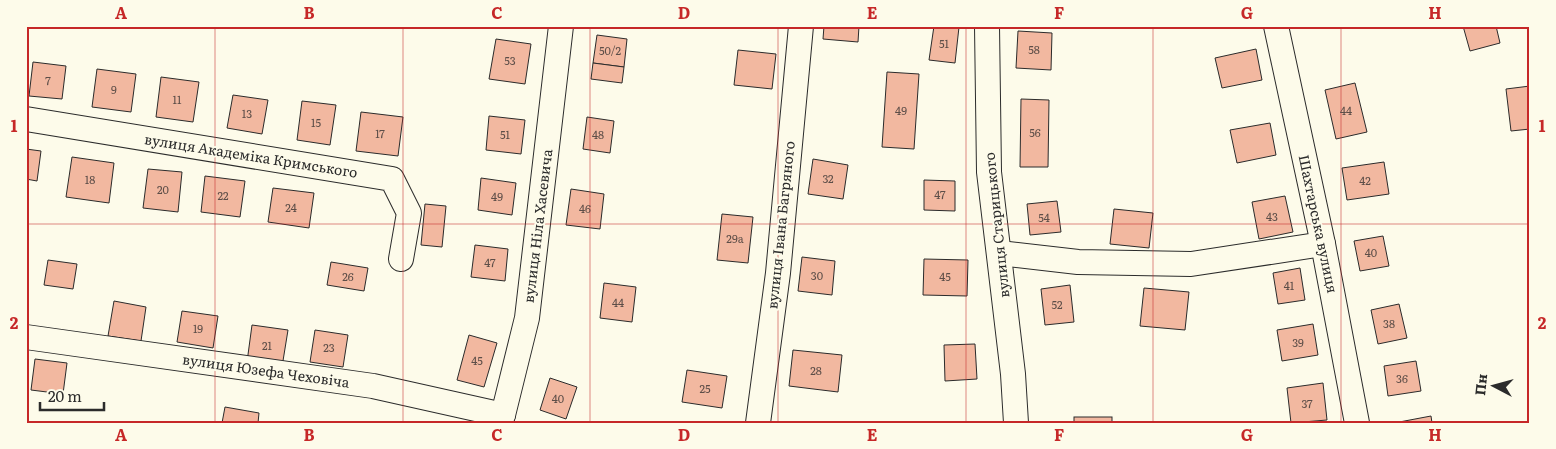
<svg xmlns="http://www.w3.org/2000/svg" width="1556" height="449" font-family="Literata,serif">
<style>
.building{fill:#f2b8a0;stroke:#2b2b2b}
.lines{fill:none;stroke-linecap:round;stroke-linejoin:round}
.minor-casing{stroke:#2b2b2b;stroke-width:26}
.minor{stroke:#fdfbea;stroke-width:24}
.grid{fill:none;stroke:#c62828;stroke-width:1;stroke-opacity:0.55}
.labels{text-anchor:middle;stroke-width:4;stroke-linejoin:round;paint-order:stroke}
.number-label{font-size:11px;fill:#5d4e48}
.street-label{font-size:14px;fill:#2b2b2b;stroke:#fdfbea}
.neatline{fill:none;stroke:#c62828;stroke-width:2}
.grid-label{font-size:16px;text-anchor:middle;font-weight:bold;fill:#c62828}
</style>
<rect width="100%" height="100%" fill="#fdfbea"/>
<g class="building">
<path d="M824,26H859L858,42L823,39Z"/>
<path d="M934,26L959,27L955,63L929,60Z"/>
<path d="M1463,26H1496L1500,43L1470,51Z"/>
<path d="M1018,31L1052,33L1051,70L1016,68Z"/>
<path d="M597,35L627,39L624,67L593,63Z"/>
<path d="M496,39L531,44L525,84L489,79Z"/>
<path d="M1256,49L1262,80L1222,88L1215,58Z"/>
<path d="M738,50L776,54L772,89L734,85Z"/>
<path d="M33,62L66,66L62,99L29,96Z"/>
<path d="M593,63L624,67L622,83L591,79Z"/>
<path d="M97,69L136,74L131,112L92,107Z"/>
<path d="M887,72L919,74L914,149L882,147Z"/>
<path d="M161,77L199,82L193,122L156,117Z"/>
<path d="M1355,83L1367,132L1336,139L1325,90Z"/>
<path d="M1530,86V129L1511,131L1506,89Z"/>
<path d="M233,95L268,100L262,134L227,128Z"/>
<path d="M1021,99L1049,100L1048,167H1020Z"/>
<path d="M302,101L336,105L330,145L297,140Z"/>
<path d="M361,112L403,117L398,156L356,151Z"/>
<path d="M489,116L525,120L521,154L486,150Z"/>
<path d="M587,117L614,121L610,153L583,149Z"/>
<path d="M1270,123L1276,155L1237,163L1230,130Z"/>
<path d="M26,149L41,151L37,181L26,179Z"/>
<path d="M72,157L114,163L109,203L66,197Z"/>
<path d="M813,159L848,165L843,199L808,194Z"/>
<path d="M1384,162L1389,194L1347,200L1342,168Z"/>
<path d="M148,169L182,172L178,212L143,208Z"/>
<path d="M205,176L245,181L240,217L201,212Z"/>
<path d="M481,178L516,183L512,215L478,210Z"/>
<path d="M924,180L955,181V211L924,210Z"/>
<path d="M273,188L314,193L309,228L268,222Z"/>
<path d="M571,189L604,194L600,229L566,225Z"/>
<path d="M1285,196L1293,232L1259,239L1252,202Z"/>
<path d="M1057,201L1061,232L1030,235L1027,204Z"/>
<path d="M425,204L446,206L442,247L421,245Z"/>
<path d="M1114,209L1153,213L1149,248L1110,244Z"/>
<path d="M722,214L753,217L748,263L717,260Z"/>
<path d="M1383,236L1389,266L1360,271L1354,241Z"/>
<path d="M475,245L508,249L505,281L471,277Z"/>
<path d="M802,257L835,261L832,295L798,291Z"/>
<path d="M924,259L968,260L967,296L923,295Z"/>
<path d="M48,260L77,264L73,289L44,285Z"/>
<path d="M331,262L368,268L364,291L327,285Z"/>
<path d="M1300,268L1305,300L1278,304L1273,273Z"/>
<path d="M604,283L636,287L632,322L600,318Z"/>
<path d="M1070,285L1074,322L1045,325L1041,289Z"/>
<path d="M1144,288L1189,292L1185,330L1140,326Z"/>
<path d="M114,301L146,307L141,341L108,336Z"/>
<path d="M1399,304L1407,338L1378,344L1371,310Z"/>
<path d="M182,311L218,316L213,348L177,342Z"/>
<path d="M1313,324L1318,355L1282,361L1277,330Z"/>
<path d="M252,325L288,330L282,367L247,362Z"/>
<path d="M315,330L348,335L343,367L310,362Z"/>
<path d="M469,335L497,343L484,387L457,380Z"/>
<path d="M975,344L977,379L945,381L944,345Z"/>
<path d="M793,350L842,355L838,392L789,386Z"/>
<path d="M35,359L67,363L63,394L31,390Z"/>
<path d="M1416,361L1421,391L1388,396L1384,366Z"/>
<path d="M687,370L727,376L722,408L682,402Z"/>
<path d="M550,378L577,387L566,419L540,410Z"/>
<path d="M1323,383L1327,420L1291,423L1287,388Z"/>
<path d="M225,407L259,413L258,423H222Z"/>
<path d="M1431,416L1432,423H1394Z"/>
<rect x="1074" y="417" width="38" height="6"/>
</g>
<g class="lines">
<g class="minor-casing">
<g id="minor">
<path d="M987,26L989,172L1013,374L1016,423"/>
<path d="M1276,26L1323,244L1357,423"/>
<path d="M26,119L392,179L409,213L401,259"/>
<path d="M999,253L1078,262L1191,264L1323,244"/>
<path d="M26,337L373,386L503,415"/>
<path d="M499,423L503,415L527,318L561,26"/>
<path d="M758,423L778,273L801,26"/>
</g>
</g>
<use href="#minor" class="minor"/>
</g>
<path class="grid" d="M215,26V423M403,26V423M590,26V423M778,26V423M966,26V423M1153,26V423M1341,26V423M26,224H1530"/>
<g class="labels">
<g class="number-label">
<text x="944" y="48">51</text>
<text x="1034" y="54">58</text>
<text x="610" y="55">50/2</text>
<text x="510" y="65">53</text>
<text x="48" y="85">7</text>
<text x="114" y="94">9</text>
<text x="177" y="104">11</text>
<text x="901" y="115">49</text>
<text x="1346" y="115">44</text>
<text x="247" y="118">13</text>
<text x="316" y="127">15</text>
<text x="1035" y="137">56</text>
<text x="380" y="138">17</text>
<text x="505" y="139">51</text>
<text x="598" y="139">48</text>
<text x="828" y="183">32</text>
<text x="90" y="184">18</text>
<text x="1365" y="185">42</text>
<text x="163" y="194">20</text>
<text x="940" y="199">47</text>
<text x="223" y="200">22</text>
<text x="497" y="201">49</text>
<text x="291" y="212">24</text>
<text x="585" y="213">46</text>
<text x="1272" y="221">43</text>
<text x="1044" y="222">54</text>
<text x="735" y="243">29а</text>
<text x="1371" y="257">40</text>
<text x="490" y="267">47</text>
<text x="817" y="280">30</text>
<text x="348" y="281">26</text>
<text x="945" y="281">45</text>
<text x="1289" y="290">41</text>
<text x="618" y="307">44</text>
<text x="1057" y="309">52</text>
<text x="1389" y="328">38</text>
<text x="198" y="333">19</text>
<text x="1298" y="347">39</text>
<text x="267" y="350">21</text>
<text x="329" y="352">23</text>
<text x="477" y="365">45</text>
<text x="816" y="375">28</text>
<text x="1402" y="383">36</text>
<text x="705" y="393">25</text>
<text x="558" y="403">40</text>
<text x="1307" y="408">37</text>
</g>
<g class="street-label">
<text transform="translate(251 156) rotate(9)" y="5">вулиця Академіка Кримського</text>
<text transform="translate(1318 224) rotate(78)" y="5">Шахтарська вулиця</text>
<text transform="translate(781 225) rotate(-84)" y="5">вулиця Івана Багряного</text>
<text transform="translate(997 225) rotate(-96)" y="5">вулиця Старицького</text>
<text transform="translate(538 226) rotate(-83)" y="5">вулиця Ніла Хасевича</text>
<text transform="translate(266 371) rotate(8)" y="5">вулиця Юзефа Чеховіча</text>
</g>
</g>
<rect width="1556" height="449" fill="none" stroke="#fdfbea" stroke-width="55"/>
<g transform="translate(1494 386) rotate(276)" stroke="#fdfbea" stroke-width="4" paint-order="stroke">
<path d="M0-4L9 19L0 12L-9 19Z" fill="#2b2b2b"/>
<text y="-8" font-size="14" font-weight="bold" text-anchor="middle" fill="#2b2b2b">Пн</text>
</g>
<path d="M40 402v8h64v-8" fill="none" stroke="#2b2b2b" stroke-width="2.5"/>
<text x="48" y="402" font-size="15" fill="#2b2b2b" stroke="#fdfbea" stroke-width="4" paint-order="stroke">20 m</text>
<rect x="28" y="28" width="1500" height="394" class="neatline"/>
<g class="grid-label">
<text x="121" y="19">A</text>
<text x="309" y="19">B</text>
<text x="497" y="19">C</text>
<text x="684" y="19">D</text>
<text x="872" y="19">E</text>
<text x="1059" y="19">F</text>
<text x="1247" y="19">G</text>
<text x="1435" y="19">H</text>
<text x="14" y="132">1</text>
<text x="1542" y="132">1</text>
<text x="14" y="329">2</text>
<text x="1542" y="329">2</text>
<text x="121" y="441">A</text>
<text x="309" y="441">B</text>
<text x="497" y="441">C</text>
<text x="684" y="441">D</text>
<text x="872" y="441">E</text>
<text x="1059" y="441">F</text>
<text x="1247" y="441">G</text>
<text x="1435" y="441">H</text>
</g>
</svg>
